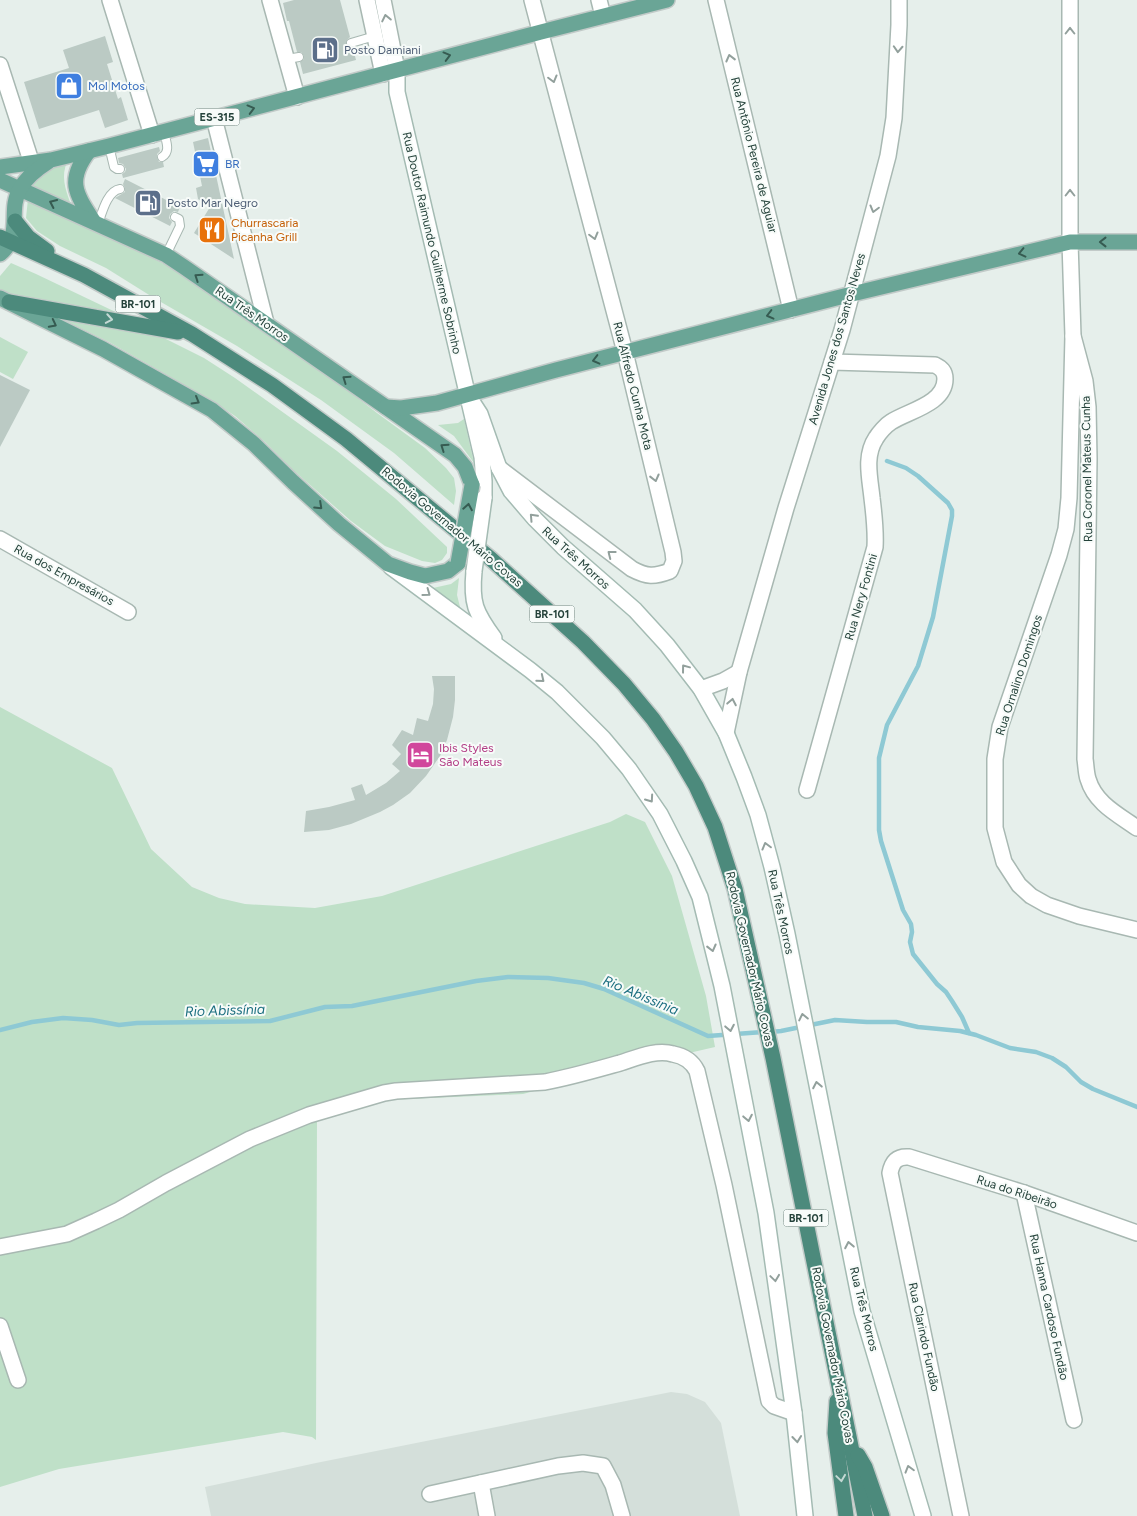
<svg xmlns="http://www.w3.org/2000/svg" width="1137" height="1516" font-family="Figtree,sans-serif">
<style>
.built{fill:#d4dfda}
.green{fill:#bfe0c8}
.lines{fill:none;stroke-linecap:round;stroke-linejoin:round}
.stream{stroke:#8ec9d4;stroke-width:4.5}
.building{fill:#bbcac4}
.service-casing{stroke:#a8b8b2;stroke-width:10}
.minor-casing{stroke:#a8b8b2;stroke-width:18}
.tertiary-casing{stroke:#a8b8b2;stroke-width:18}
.secondary-casing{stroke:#a4bbb3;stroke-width:18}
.primary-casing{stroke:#c2cac8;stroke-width:18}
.trunk-casing{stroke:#c2cac8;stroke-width:18}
.service{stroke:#fff;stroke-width:8}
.minor{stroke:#fff;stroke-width:15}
.tertiary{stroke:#fff;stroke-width:15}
.secondary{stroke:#fff;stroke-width:15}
.primary{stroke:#6aa596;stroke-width:15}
.trunk{stroke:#4c8a7c;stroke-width:15}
.secondary-bridge-casing{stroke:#a4bbb3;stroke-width:18;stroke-linecap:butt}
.primary-bridge-casing{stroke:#c2cac8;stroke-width:18;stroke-linecap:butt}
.secondary-bridge{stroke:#fff;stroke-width:15}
.primary-bridge{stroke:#6aa596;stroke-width:15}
.oneway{stroke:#92a09c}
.oneway2{stroke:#365b51}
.oneway3{stroke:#c4d9d4}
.labels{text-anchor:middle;stroke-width:4;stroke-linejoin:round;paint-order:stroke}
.shield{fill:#f7fbf9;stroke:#637a73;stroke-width:1}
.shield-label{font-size:11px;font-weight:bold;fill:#24423a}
.service-label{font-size:12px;fill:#4e5e75;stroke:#f7fbf9;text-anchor:start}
.shop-label{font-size:12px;fill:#366cbe;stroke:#f7fbf9;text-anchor:start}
.street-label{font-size:12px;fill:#24423a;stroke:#f7fbf9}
.food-label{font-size:12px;fill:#c56008;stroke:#f7fbf9;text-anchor:start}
.hotel-label{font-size:12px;fill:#b23c85;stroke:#f7fbf9;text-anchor:start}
.water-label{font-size:14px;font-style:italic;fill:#1c6f80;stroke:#f7fbf9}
</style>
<rect width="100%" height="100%" fill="#e6efeb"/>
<path class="built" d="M671,1392L687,1394L705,1402L721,1423L740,1516H211L205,1487L316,1463Z"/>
<g class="green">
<path d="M67,162C61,176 65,188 70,202L28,186L41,171Z"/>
<path d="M28,199L106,234L191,278L319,368L377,413L425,448L446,468L454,478L456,491L454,505L394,453L321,400L237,346L154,298L106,268L60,246L37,231L26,218Z"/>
<path d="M11,263L36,274L147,327L0,294V276Z"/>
<path d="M49,313L164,338L204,358L235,378L337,451L396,499L447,547V553L442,560L435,563L422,561L385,546L351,521L292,469L265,442L235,416L211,400L109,342Z"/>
<path d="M0,337L28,352L13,379L0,372Z"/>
<path d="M464,419L474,463L454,436L438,425L458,423Z"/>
<path d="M459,578L457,595L461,611L433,588L451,584Z"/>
<path d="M0,707L112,768L151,849L192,887L219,898L245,904L315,908L382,896L610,822L626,814L645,822L672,876L706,996L715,1047L602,1073L523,1094L386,1100L317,1118L316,1440L312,1437L283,1432L59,1469L0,1487Z"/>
</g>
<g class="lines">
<g class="stream">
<path d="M887,461L906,468L918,476L948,503L952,510V516L933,617L918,666L887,725L879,758V830L881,841L903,910L911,924L912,932L910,942L913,954L937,984L946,992L952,1001L962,1017L969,1033"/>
<path d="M0,1030L32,1022L63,1018L92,1020L119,1025L137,1023L270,1021L325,1007L352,1006L476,981L508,977L548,978L584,983L604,989L708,1036L763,1032"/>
<path d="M771,1032L781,1031L835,1020L867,1022H896L918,1027L960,1031L976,1035L1010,1048L1036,1052L1052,1058L1066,1067L1081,1082L1093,1089L1137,1107"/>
</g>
</g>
<g class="building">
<path d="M294,0H340L350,37L347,40L346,44L348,47L353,48L356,60L303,74L300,62L304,59V56L301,52H297L289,21H287L283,3Z"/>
<path d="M105,36L113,62L107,64L118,99L121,97L128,120L105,128L99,110L39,129L24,82L69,68L63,50Z"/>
<path d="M208,138L225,217L234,259L194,233L210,207L198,199L196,188L202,186L193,142Z"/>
<path d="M159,147L160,151L157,154V158L159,162H163L164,167L123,178L122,174L125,172L126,169L123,164L119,163L118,158Z"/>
<path d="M125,179L180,207L178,212L174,211L170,214L169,218L172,222L170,226L115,198L125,192V188L123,184Z"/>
<path d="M0,375L30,390L0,447Z"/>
<path d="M432,676H455V700L453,717L447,740L440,756L426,776L410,793L393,805L380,812L351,824L329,830L304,832L306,811L329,807L355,800L351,788L362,784L366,795L386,783L400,771L392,764L401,754L392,745L402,730L413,735L417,718L428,721L433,704L434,689Z"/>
</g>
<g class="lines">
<g class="service-casing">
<g id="service">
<path d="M351,43L375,36"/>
<path d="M287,59L299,57"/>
<path d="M109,146L114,167L117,169H120"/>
<path d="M162,157C171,152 166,141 164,132"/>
<path d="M98,224C102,213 107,191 120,189"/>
<path d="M166,255L180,226L179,219L175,217"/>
</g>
</g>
<g class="minor-casing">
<g id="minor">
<path d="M110,0L152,135"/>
<path d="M270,0L297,97"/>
<path d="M599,0L603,16"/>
<path d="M716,0L791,310"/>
<path d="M0,65L32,164"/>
<path d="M214,118L266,323"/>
<path d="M1070,242L1073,336L1085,381L1088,407L1089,459L1085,759C1086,765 1086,773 1088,779C1095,803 1117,814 1137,828"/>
<path d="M1073,336L1069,498L1066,529L1059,555L1000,727L995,759V828L1004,862L1019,885L1031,896L1047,905L1079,916L1137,930"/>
<path d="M499,468L632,569C647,577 654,577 670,571L674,561L673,552L625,352L532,0"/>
<path d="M0,539L128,612"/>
<path d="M807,790L875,547C876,530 874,514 872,498C870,478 864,456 876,438C879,433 886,425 891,422C908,411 945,404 945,379C945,371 941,368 935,365L832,362"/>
<path d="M1024,1193L1074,1420"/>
<path d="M0,1247L67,1234L96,1221L119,1210L166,1183L250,1139L309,1115L384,1093L396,1091L545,1082C571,1077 595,1070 620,1063C636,1058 656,1049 673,1054C684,1056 692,1061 697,1071L724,1185L769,1401L774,1406L794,1413"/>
<path d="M0,1326L18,1380"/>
<path d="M481,1483L487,1516"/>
<path d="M430,1494L558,1466L583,1463L603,1466L613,1485L622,1516"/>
<path d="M961,1516L890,1173C892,1162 897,1156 909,1157L1024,1193L1137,1233"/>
</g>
</g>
<g class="tertiary-casing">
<g id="tertiary">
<path d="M367,0L383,74"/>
<path d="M383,0L397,70"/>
<path d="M1070,242V0"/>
<path d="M701,689L723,681L739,672"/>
<path d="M726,733L739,672L786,508L842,330L888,156L894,118L899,25V0"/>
</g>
</g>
<g class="secondary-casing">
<g id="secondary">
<path d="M397,70V92L482,457L484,481V498"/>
<path d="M467,394L480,414L499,468L511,491L535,519L563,547L635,610L667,645L701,689L726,733L744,777L758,815L772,867L787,934L862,1311L923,1516"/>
<path d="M391,567L530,670L557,692L603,738L629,769L660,814L684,861L700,897L722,986L766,1213L794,1413L805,1516"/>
<path d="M474,571C471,603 475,612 494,638"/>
</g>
</g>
<g class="primary-casing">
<g id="primary">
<path d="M89,151C66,181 76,194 94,222"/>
<path d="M0,167L51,160L109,146L541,32L667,0"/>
<path d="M0,180L166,255L184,267L455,455L465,467L472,485"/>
<path d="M0,254C24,234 7,211 20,189C26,177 37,169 48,162"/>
<path d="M0,298L103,349L212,410L254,444L293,482L339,524L388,564L410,572L425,576L448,571L458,563"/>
<path d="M386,407L401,408L437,403L556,370L852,294L1070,242H1137"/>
</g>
</g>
<g class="trunk-casing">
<g id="trunk">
<path d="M15,221L28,237L47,251"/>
<path d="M0,237L84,275L192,334L272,385L346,439L491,559L583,642L624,684L653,719L676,752L696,786L715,827L735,889L773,1058L865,1516"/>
<path d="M9,302L178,332"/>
<path d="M837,1401L835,1433L846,1516"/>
<path d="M858,1455L865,1467L882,1516"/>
</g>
</g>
<use href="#service" class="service"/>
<use href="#minor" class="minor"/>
<use href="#tertiary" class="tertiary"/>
<use href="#secondary" class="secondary"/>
<use href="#primary" class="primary"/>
<use href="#trunk" class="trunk"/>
<g class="secondary-bridge-casing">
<path id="secondary-bridge" d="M474,571L484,498"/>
</g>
<g class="primary-bridge-casing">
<path id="primary-bridge" d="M458,563L472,485"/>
</g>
<use href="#secondary-bridge" class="secondary-bridge"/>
<use href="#primary-bridge" class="primary-bridge"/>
</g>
<defs><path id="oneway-chevron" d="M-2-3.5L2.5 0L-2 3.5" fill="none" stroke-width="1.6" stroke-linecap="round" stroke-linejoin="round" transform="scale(1.25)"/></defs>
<g class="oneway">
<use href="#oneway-chevron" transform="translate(386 18) rotate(-102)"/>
<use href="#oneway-chevron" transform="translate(1070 31) rotate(-90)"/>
<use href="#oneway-chevron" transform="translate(898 49) rotate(93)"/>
<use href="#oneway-chevron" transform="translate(730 58) rotate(-104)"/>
<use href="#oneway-chevron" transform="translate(553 79) rotate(75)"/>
<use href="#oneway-chevron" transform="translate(1070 193) rotate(-90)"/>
<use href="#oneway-chevron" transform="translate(874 209) rotate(105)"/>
<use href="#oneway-chevron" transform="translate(594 236) rotate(75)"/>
<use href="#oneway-chevron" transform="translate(655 478) rotate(76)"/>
<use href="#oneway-chevron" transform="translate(533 517) rotate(-133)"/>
<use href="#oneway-chevron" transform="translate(611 554) rotate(-142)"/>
<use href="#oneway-chevron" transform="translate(427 593) rotate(36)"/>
<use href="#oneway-chevron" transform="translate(685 668) rotate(-127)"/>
<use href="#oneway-chevron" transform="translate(541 679) rotate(39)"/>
<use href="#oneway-chevron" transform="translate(732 702) rotate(-79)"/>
<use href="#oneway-chevron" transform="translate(650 799) rotate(55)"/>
<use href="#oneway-chevron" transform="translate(766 846) rotate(-105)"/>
<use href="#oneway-chevron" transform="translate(712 948) rotate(76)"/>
<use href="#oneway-chevron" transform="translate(803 1017) rotate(-102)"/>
<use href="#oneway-chevron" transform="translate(730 1028) rotate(79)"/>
<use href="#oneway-chevron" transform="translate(817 1085) rotate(-101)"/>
<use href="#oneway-chevron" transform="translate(748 1118) rotate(79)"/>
<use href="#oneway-chevron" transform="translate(849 1245) rotate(-101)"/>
<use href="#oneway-chevron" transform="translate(775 1278) rotate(82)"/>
<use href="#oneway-chevron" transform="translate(797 1439) rotate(84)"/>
<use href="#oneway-chevron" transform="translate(909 1469) rotate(-106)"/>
</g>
<g class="oneway2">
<use href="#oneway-chevron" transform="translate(447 56) rotate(-15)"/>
<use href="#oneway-chevron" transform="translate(251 109) rotate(-15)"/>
<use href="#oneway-chevron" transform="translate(53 203) rotate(-155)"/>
<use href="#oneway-chevron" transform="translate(1103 242) rotate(180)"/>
<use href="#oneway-chevron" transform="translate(1022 253) rotate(167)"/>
<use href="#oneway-chevron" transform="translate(198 277) rotate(-146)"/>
<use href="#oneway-chevron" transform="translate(770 315) rotate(166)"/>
<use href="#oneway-chevron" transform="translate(53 324) rotate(27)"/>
<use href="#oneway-chevron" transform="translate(596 360) rotate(166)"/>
<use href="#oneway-chevron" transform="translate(346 379) rotate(-145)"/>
<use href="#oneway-chevron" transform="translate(196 401) rotate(30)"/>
<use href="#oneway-chevron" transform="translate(444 447) rotate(-145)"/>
<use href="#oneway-chevron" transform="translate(319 506) rotate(43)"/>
<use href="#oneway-chevron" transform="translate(468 507) rotate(-80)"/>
</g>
<g class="oneway3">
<use href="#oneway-chevron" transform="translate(109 319) rotate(10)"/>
<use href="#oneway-chevron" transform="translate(841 1478) rotate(82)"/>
</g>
<defs>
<g id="fuel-square" transform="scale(1.4375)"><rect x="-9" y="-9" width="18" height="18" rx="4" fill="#5c6f8a" stroke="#f7fbf9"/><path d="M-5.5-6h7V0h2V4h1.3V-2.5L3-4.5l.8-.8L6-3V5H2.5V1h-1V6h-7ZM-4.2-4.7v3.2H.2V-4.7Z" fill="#fff"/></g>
<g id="shop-square" transform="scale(1.4375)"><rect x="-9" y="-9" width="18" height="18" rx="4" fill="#3f7fe0" stroke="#f7fbf9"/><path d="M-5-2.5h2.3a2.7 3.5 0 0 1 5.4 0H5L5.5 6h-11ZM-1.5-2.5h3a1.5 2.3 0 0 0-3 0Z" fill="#fff"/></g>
<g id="supermarket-square" transform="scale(1.4375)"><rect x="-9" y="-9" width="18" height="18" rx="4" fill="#3f7fe0" stroke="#f7fbf9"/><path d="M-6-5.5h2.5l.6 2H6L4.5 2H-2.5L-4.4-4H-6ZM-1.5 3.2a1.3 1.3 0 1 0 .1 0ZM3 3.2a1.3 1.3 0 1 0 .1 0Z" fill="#fff"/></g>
<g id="restaurant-square" transform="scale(1.4375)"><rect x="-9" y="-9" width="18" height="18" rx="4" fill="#e8710a" stroke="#f7fbf9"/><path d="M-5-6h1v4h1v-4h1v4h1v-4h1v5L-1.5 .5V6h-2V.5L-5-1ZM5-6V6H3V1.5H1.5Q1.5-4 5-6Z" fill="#fff"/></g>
<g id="hotel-square" transform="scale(1.4375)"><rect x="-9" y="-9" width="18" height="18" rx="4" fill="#d1479c" stroke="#f7fbf9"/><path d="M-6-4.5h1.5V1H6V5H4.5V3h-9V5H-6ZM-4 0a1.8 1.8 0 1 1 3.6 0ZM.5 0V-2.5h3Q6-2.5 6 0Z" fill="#fff"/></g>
</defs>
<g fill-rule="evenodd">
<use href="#fuel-square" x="325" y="50"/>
<use href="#shop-square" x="69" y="86"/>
<use href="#supermarket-square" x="206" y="164"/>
<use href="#fuel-square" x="148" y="203"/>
<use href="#restaurant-square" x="212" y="230"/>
<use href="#hotel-square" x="420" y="755"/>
</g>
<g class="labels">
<g class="shield">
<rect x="194.5" y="108.5" width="45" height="17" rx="4"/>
<rect x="115.5" y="295.5" width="45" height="17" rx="4"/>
<rect x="529.5" y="605.5" width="45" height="17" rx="4"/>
<rect x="783.5" y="1209.5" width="45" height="17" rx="4"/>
</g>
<g class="shield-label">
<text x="217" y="121">ES-315</text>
<text x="138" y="308">BR-101</text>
<text x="552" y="618">BR-101</text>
<text x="806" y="1222">BR-101</text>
</g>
<g class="service-label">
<text x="344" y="54">Posto Damiani</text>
<text x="167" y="207">Posto Mar Negro</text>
</g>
<g class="shop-label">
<text x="88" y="90">Mol Motos</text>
<text x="225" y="168">BR</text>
</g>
<g class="street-label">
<text transform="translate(754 155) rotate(76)" y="4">Rua Antônio Pereira de Aguiar</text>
<text transform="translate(432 243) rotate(77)" y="4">Rua Doutor Raimundo Guilherme Sobrinho</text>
<text transform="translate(252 314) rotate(35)" y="4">Rua Três Morros</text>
<text transform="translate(837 339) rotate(-74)" y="4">Avenida Jones dos Santos Neves</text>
<text transform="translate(633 386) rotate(76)" y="4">Rua Alfredo Cunha Mota</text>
<text transform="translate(1087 469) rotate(-91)" y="4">Rua Coronel Mateus Cunha</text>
<text transform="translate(452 527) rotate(40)" y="4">Rodovia Governador Mário Covas</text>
<text transform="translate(576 558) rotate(42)" y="4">Rua Três Morros</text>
<text transform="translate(64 575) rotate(29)" y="4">Rua dos Empresários</text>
<text transform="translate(861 597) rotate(-74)" y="4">Rua Nery Fontini</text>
<text transform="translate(1019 675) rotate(-72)" y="4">Rua Ornalino Domingos</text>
<text transform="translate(781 912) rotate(78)" y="4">Rua Três Morros</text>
<text transform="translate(750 959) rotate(77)" y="4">Rodovia Governador Mário Covas</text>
<text transform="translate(1017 1192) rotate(18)" y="4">Rua do Ribeirão</text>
<text transform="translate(1049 1307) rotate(78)" y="4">Rua Hanna Cardoso Fundão</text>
<text transform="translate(864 1309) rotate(76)" y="4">Rua Três Morros</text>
<text transform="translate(924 1337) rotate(78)" y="4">Rua Clarindo Fundão</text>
<text transform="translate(833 1355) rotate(79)" y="4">Rodovia Governador Mário Covas</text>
</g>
<g class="food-label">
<text x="231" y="227">Churrascaria<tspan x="231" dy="14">Picanha Grill</tspan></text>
</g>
<g class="hotel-label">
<text x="439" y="752">Ibis Styles<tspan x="439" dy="14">São Mateus</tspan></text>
</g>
<g class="water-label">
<text transform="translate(641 995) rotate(23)" y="5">Rio Abissínia</text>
<text transform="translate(225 1010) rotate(-2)" y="5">Rio Abissínia</text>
</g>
</g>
</svg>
